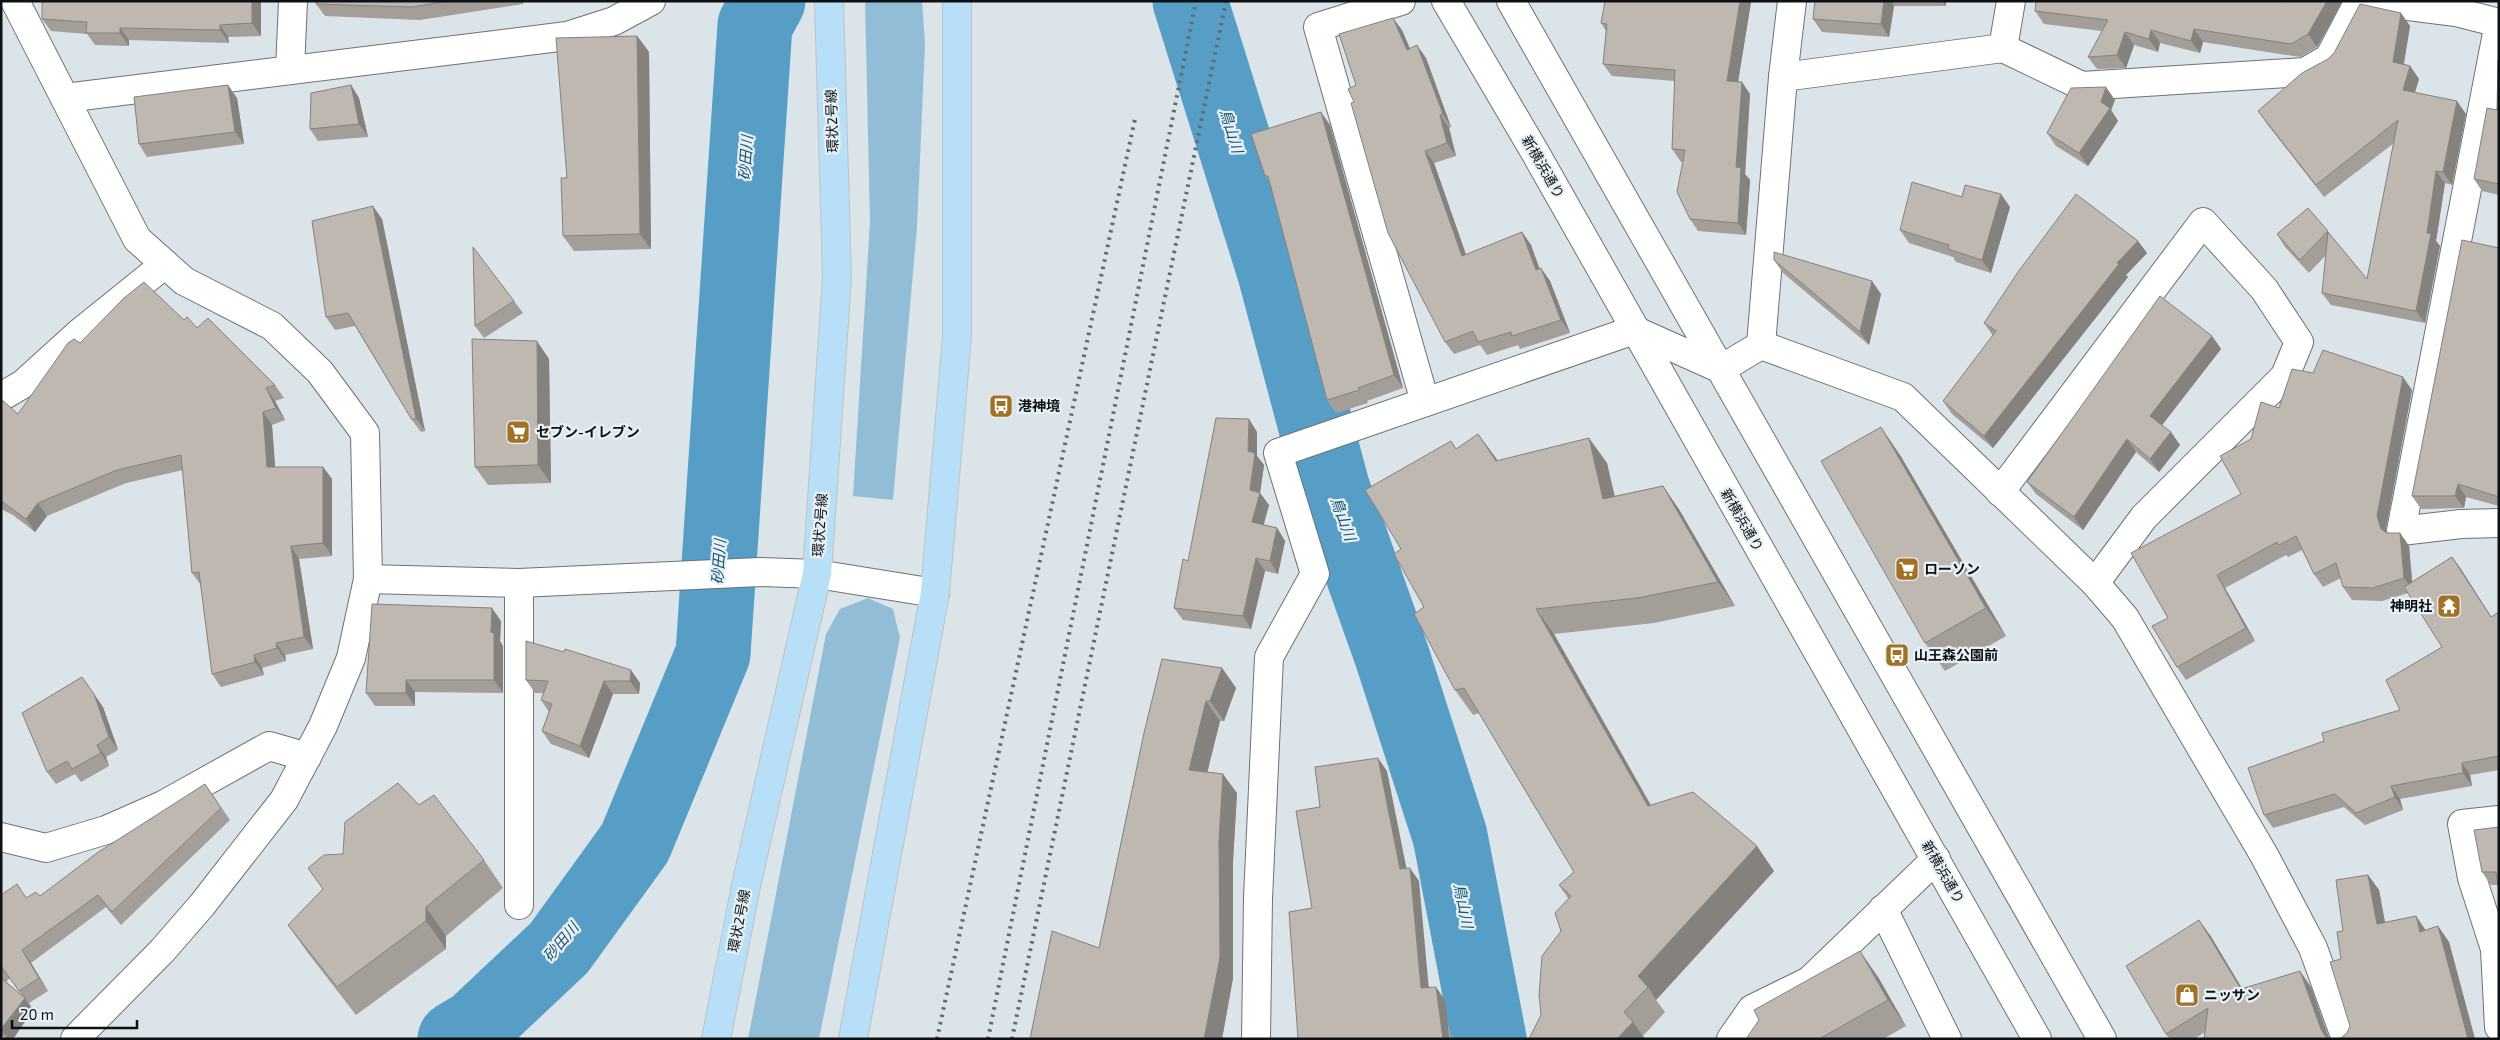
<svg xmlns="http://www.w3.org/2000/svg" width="2500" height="1040" font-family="'Exo 2','Noto Sans JP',sans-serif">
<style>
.grass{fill:#92bdd7}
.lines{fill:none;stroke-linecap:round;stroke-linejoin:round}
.river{stroke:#579ec6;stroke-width:75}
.minor-casing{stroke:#6b7378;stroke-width:30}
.major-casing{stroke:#c0c1c2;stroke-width:30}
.minor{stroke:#fff;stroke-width:28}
.major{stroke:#b7e0f8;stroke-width:28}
.rail{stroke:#656a6e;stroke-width:4;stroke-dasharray:2.5 5;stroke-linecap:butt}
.wall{fill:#a39e98;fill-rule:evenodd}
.shaded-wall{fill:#85817c}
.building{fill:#beb8b1;stroke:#85817c}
.labels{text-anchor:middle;stroke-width:4.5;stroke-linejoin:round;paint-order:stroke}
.street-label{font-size:14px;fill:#0e1113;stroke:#e8f1f6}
.poi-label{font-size:14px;font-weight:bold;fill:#0e1113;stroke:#e8f1f6;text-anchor:start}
.water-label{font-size:15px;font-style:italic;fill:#1b536f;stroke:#e8f1f6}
</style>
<rect width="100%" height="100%" fill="#dbe4e9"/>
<g class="grass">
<path d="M865,1H922L925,44L917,227L893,500L853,496L870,222Z"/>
<path d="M868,598L893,609L900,638L819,1039H748L826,634L840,609Z"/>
</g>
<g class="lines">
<g class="river">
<path d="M1190,1L1275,273L1332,487L1392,656L1450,836L1489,1039"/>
<path d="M455,1039L475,1027L559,948L635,843L713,654L755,25L768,1"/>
</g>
<g class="minor-casing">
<g id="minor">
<path d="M15,1L137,239L184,281L272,326L320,372L365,433L368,579L351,658L323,726L284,800L202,905L162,951L75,1039"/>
<path d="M1401,1L1318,27L1425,402"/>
<path d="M1446,1L1536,154L2037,1039"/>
<path d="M1511,1L2102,1039"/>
<path d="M2369,1L2456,12L2499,23"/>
<path d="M2499,23L2401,531L2461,524L2499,523"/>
<path d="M2003,48L2082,86L2305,72L2329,58L2359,1"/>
<path d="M290,70L293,1"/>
<path d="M1783,77L2003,48L2011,1"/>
<path d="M65,98L567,36L614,21L651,1"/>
<path d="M1761,345L1903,397L2095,583L2125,618L2264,855L2313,948L2346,1039"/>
<path d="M1,397L23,384L77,335L165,264"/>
<path d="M2000,492L2203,222L2264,289L2299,342L2285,376L2144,517L2095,583"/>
<path d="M368,579L519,583L760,572L817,574L935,593"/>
<path d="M519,583V905"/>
<path d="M2499,820L2462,824L2472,878L2495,949L2499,1027"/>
<path d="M1,837L46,848L106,830L163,805L269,746L307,757"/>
<path d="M1883,909L1947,1039"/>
<path d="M1256,1039L1258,898L1269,657L1315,574L1278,453L1634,330L1721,369L1761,345L1783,77L1792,1"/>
<path d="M1731,1039L1752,1009L1809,981L1936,859"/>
</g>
</g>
<g class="major-casing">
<g id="major">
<path d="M716,1039L747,881L817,574L837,277L829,1"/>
<path d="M853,1039L935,593L957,336V1"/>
</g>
</g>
<use href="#minor" class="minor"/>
<use href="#major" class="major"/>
<g class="rail">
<path d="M937,1039L1135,119"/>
<path d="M988,1039L1196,1"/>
<path d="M1012,1039L1226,1"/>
</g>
</g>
<g class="wall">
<path d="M261,1V36L228,37L229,43L129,40V46L95,45L87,34L51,31L42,19Z"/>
<path d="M316,1H524L523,4L420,20L325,16L316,4Z"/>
<path d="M1815,1H1946V6H1894L1889,37L1822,32L1813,19Z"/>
<path d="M2283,1H2343L2317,47L2300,57L2203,42L2200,53L2160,43L2158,52L2134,45L2126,68L2097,69L2088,57L2102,31L2044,24L2035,11L2283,2Z"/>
<path d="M1751,2L1738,82L1750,94L1745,174L1750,180L1746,235L1698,231L1690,219L1683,162H1681L1672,149L1675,81L1612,76L1603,64L1606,31L1601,23Z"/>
<path d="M2410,26L2404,64L2410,66L2419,79L2415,92L2466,114L2452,185L2445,183L2436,241L2440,246L2425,323L2331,305L2322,293L2326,255L2309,273L2285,247L2277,234L2308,208L2367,279L2394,143L2324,197L2267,124L2258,111Z"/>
<path d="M1402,30L1410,49L1426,58L1451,127L1449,128L1456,156L1434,163L1466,255L1522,232L1531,245L1540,269L1550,281L1570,333L1520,349L1518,345L1487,355L1480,345L1454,354L1445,342L1354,102L1356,85Z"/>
<path d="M637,36L649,52L651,249L574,251L563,236L567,178Z"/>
<path d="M2499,60V195L2482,191L2474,179L2497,110Z"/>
<path d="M351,85L359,98L368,137L318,141L310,129Z"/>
<path d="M237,98L244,144L147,157L139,144Z"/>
<path d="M2115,100L2111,110L2118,121L2088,166L2056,146L2047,133Z"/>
<path d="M1330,125L1403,388L1367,401L1368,403L1336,413L1327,400L1270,183L1265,176Z"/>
<path d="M1962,197L2010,207L1991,273L1956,262L1953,257L1909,243L1900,230Z"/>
<path d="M382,219L425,431L421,432L412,420L355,326L335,330L326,317Z"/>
<path d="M2138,241L2147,253L2126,275L2128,277L1993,448L1952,414L1943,401L1993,336L1984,323Z"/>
<path d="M2499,248V506L2466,497L2464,508L2421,509L2412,496Z"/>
<path d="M1774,260L1881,294L1869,345L1783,273Z"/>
<path d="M514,301L523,313L484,338L475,326Z"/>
<path d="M184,320L197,328L275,385L284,398L275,401L285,420L272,425L275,467H323L332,479V556L299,559L313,649L285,655L286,661L262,668L264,675L221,687L212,674L201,585L192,573L183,470L126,483L47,516L35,532L13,515L1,509V399L18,414L80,343Z"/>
<path d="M2212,336L2221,349L2162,425L2180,445L2159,472L2136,452L2083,530L2036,494L2027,482Z"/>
<path d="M549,359L551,483L488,485L475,467Z"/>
<path d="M2313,373L2412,390L2386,528L2387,533H2400L2409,546L2412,582L2452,557L2491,617L2499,612V770L2470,775L2472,786L2400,799L2403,810L2365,825L2344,807L2273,828L2264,815L2324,741L2400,710L2442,647L2408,593L2382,601L2352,600L2343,587L2341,578L2323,587L2314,574L2302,550L2288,557L2286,555L2225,588L2255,641L2186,680L2177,667L2241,494L2251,439L2279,408Z"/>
<path d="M1257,432V456L1264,465L1260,493L1269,505L1263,525L1277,528L1285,541L1278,574L1265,571L1251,629L1183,620L1174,608L1188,561Z"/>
<path d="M1456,449L1497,461L1607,463L1614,496L1663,486L1680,511L1735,606L1654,623L1554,634L1651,805L1774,871L1656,1000L1665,1012L1643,1036L1645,1039H1529L1541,1015L1568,898L1559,885L1574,872L1479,713L1473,715L1455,690L1401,549Z"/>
<path d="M1900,455L2006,636L1945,671L1925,643Z"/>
<path d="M501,621L500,641L503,646V693L415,692V706H375L366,693Z"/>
<path d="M526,641L640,683L639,694H613L589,758L551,744L542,731L549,712L541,700L543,693H535L526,680Z"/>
<path d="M1222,668L1236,688L1224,721H1220L1207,772L1237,793L1233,861V978L1222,1039H1030L1099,948L1144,733Z"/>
<path d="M103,707L118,750L106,757L109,766L81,782L75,774L56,784L47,772Z"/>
<path d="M205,784L230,820L121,925L106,907L31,963L48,991L29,1003L33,1010L13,1039H6L1,1036V895L26,898L40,896ZM10,978L22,996L6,982Z"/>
<path d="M419,805L484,860L503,888L446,936V949L356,1015L308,953L288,925L323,889L308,868L343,854Z"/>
<path d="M2499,827L2498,885H2491L2482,872Z"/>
<path d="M2368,875L2379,890L2385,922L2426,930L2438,926L2449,942L2475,1039H2204L2205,1032L2194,1039H2169L2166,1034L2210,935L2242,989L2311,987L2329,1037L2332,1039L2341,1038L2347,1033L2350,1026L2341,959L2343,931Z"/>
<path d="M1878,977L1906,1026L1883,1039H1746Z"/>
</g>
<g class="shaded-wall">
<path d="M252,1H261V36L252,23Z"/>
<path d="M1740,1L1751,2L1736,94L1727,81Z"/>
<path d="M1884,1H1891L1894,6L1889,37L1881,24Z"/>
<path d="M1942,1H1946V6Z"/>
<path d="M2327,1H2343L2317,47L2308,34Z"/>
<path d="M2401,13L2410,26L2402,74L2393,62Z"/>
<path d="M1393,18L1402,30L1416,63L1407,50Z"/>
<path d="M220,25L228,37L229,43L220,30Z"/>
<path d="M120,28L129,40V46L120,33Z"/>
<path d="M2194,29L2203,42L2200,53L2191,41Z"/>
<path d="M2151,30L2160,43L2158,52L2149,39Z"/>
<path d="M2125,32L2134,45L2126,68L2117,55Z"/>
<path d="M637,36L649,52L651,249L640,234Z"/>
<path d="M1417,45L1426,58L1451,127L1443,114Z"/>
<path d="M2410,66L2419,79L2412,102L2403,90Z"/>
<path d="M1742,82L1750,94L1745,174L1750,180L1746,235L1738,223L1736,167Z"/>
<path d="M228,85L237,98L244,144L235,132Z"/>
<path d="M351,85L359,98L368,137L359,124Z"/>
<path d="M2106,87L2115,100L2111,110L2118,121L2088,166L2079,153L2101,102Z"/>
<path d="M2457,101L2466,114L2452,185L2443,172Z"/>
<path d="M1321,112L1330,125L1403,388L1394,375Z"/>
<path d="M1440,115L1449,128L1456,156L1447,143Z"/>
<path d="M1425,151L1434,163L1471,269L1462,256Z"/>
<path d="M2436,171L2445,183L2436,241L2440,246L2425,323L2416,311L2427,233Z"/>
<path d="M2001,194L2010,207L1991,273L1982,260Z"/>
<path d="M373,206L382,219L425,431L416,418Z"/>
<path d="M1522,232L1531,245L1544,283L1536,270Z"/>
<path d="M2138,241L2147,253L2126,275L2128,277L1993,448L1984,436L2117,263Z"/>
<path d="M1541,268L1550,281L1570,333L1561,320Z"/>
<path d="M1872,281L1881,294L1869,345L1860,332Z"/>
<path d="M2212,336L2221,349L2159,429L2150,416Z"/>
<path d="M537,341L549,359L551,483L538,465Z"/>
<path d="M2403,377L2412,390L2386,528L2390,542L2381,529L2377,516Z"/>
<path d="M266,388L275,401L285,420L276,408Z"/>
<path d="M263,412L272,425L276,480L267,467Z"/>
<path d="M1249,419L1257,432V456L1264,465L1260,493L1269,505L1261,535L1252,522L1248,451Z"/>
<path d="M1881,427L1900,455L2006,636L1986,608Z"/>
<path d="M2171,432L2180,445L2159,472L2150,459Z"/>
<path d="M1478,434L1496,458L1513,486L1496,461Z"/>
<path d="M1589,438L1607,463L1621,523L1603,499Z"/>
<path d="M2127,439L2136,452L2083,530L2074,517Z"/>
<path d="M323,467L332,479V556L323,543Z"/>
<path d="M2458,484L2466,497L2464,508L2455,496Z"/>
<path d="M1663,486L1680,511L1735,606L1718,582Z"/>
<path d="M38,503L47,516L35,532L26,519Z"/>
<path d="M1277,528L1285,541L1278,574L1270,561Z"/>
<path d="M2400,533L2409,546L2413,591L2404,578Z"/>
<path d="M291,546L299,559L313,649L304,637Z"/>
<path d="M2452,557L2461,569L2499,629L2491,617Z"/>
<path d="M1256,558L1265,571L1251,629L1243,616Z"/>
<path d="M2217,575L2225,588L2255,641L2246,628Z"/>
<path d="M492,608L501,621L500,641L503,646V693L494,680L491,632Z"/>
<path d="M1536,609L1554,634L1665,831L1648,806Z"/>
<path d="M276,643L285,655L286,661L277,648Z"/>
<path d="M254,655L262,668L264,675L255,662Z"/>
<path d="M1222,668L1236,688L1224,721L1210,701Z"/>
<path d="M631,670L640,683L639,694L630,681Z"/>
<path d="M406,680L415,692V706L406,693Z"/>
<path d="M604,681L613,694L589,758L580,746Z"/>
<path d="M94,694L103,707L118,750L109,737Z"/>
<path d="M1206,701L1220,721L1203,790L1189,770Z"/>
<path d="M97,745L106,757L109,766L101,753Z"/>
<path d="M1378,758L1387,771L1409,881L1400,869Z"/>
<path d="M2462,763L2470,775L2472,786L2463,773Z"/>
<path d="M1223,774L1237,793L1233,861V978L1222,1039H1204L1219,841Z"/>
<path d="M2391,786L2400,799L2403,810L2395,797Z"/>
<path d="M1757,846L1774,871L1656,1000L1648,987L1638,976Z"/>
<path d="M1410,868L1419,881L1430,1001L1421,988Z"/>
<path d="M2368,875L2379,890L2388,940L2377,924Z"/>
<path d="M426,907L446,936V949L426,921Z"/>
<path d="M2416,916L2427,932H2420Z"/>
<path d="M2199,920L2210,935L2252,1005L2241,989Z"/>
<path d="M2438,926L2449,942L2475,1039H2468Z"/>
<path d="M22,950L31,963L48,991L39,978Z"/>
<path d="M1860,951L1878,977L1906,1026L1888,1000Z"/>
<path d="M2300,971L2311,987L2329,1039H2327L2321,1029Z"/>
<path d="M1436,987L1445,1000L1450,1039H1443Z"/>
<path d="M25,998L33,1010L13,1039H8L1,1029Z"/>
<path d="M1633,1022L1645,1039H1617Z"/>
</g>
<g class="building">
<path d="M42,1H252V23L220,25V30L120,28V33H86L87,22L42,19Z"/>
<path d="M316,1H450L411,7L316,4Z"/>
<path d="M1605,1H1740L1727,81L1742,82L1736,167L1741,168L1738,223L1690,219L1677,192L1685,150L1672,149L1675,70L1603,64L1607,24L1601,23Z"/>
<path d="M1815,1H1884L1881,24L1813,19Z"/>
<path d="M2036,1H2279L2283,2V1H2327L2308,34L2291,44L2194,29L2191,41L2151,30L2149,39L2125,32L2117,55L2088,57L2108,20L2035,11Z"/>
<path d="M2360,4L2401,13L2393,62L2410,66L2403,90L2457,101L2443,172L2436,171L2427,233L2431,234L2416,311L2322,293L2328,232L2367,279L2398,120L2316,185L2258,111L2302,73L2328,59L2334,53Z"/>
<path d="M1393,18L1407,50L1417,45L1443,114L1440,115L1447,143L1425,151L1462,256L1522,232L1536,270L1541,268L1561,320L1512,336L1511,332L1478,342L1473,331L1445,342L1388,233L1351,103L1354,102L1348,89L1356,85L1339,34Z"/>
<path d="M637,36L640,234L563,236L561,178H567L556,38Z"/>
<path d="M2498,60H2499V184L2474,179L2487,108L2497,110Z"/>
<path d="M228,85L235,132L139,144L134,97Z"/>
<path d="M351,85L359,124L310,129L311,93Z"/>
<path d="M2106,87L2101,102L2110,108L2079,153L2047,133L2071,88Z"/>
<path d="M1321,112L1394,375L1358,388L1359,390L1327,400L1268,176H1265L1251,134Z"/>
<path d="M1912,182L1962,197L1965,185L2001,194L1982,260L1948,249L1949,245L1900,230Z"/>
<path d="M2076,194L2138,241L2117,263L2119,264L1984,436L1943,401L1996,331L1984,323L2018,272Z"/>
<path d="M373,206L416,418L412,420L348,313L326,317L312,221Z"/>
<path d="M2308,208L2328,231L2300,260L2277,234Z"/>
<path d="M2462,240L2499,248V497L2458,484L2455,496H2412Z"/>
<path d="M473,247L514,301L475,326Z"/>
<path d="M1774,252L1872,281L1860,332L1774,260Z"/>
<path d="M144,282L184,320L187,317L197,328L208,318L275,385L266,388L276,408L263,412L267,467H323V543L291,546L304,637L276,643L277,648L254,655L255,662L212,674L199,572L192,573L181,455L117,470L38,503L26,519L1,501V399L18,414L68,343L74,339L80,343L124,298Z"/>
<path d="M2160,296L2212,336L2150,416L2171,432L2150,459L2127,439L2074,517L2027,482Z"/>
<path d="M472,339L537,341L538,465L475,467Z"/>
<path d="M2323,350L2403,377L2377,516L2381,529L2387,533H2400L2404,578L2373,588L2343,587L2336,563L2314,574L2296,536L2279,545L2277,542L2217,575L2246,628L2177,667L2152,626L2168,618L2131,553L2241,494L2220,456L2251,439L2261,402L2279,408L2292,369L2313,373Z"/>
<path d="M1216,418L1249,419L1248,451L1255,453L1250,490L1260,493L1252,522L1277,528L1270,561L1256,558L1243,616L1174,608L1183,559L1188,561Z"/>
<path d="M1881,427L1986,608L1925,643L1821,461Z"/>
<path d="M1478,434L1496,461L1589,438L1603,499L1663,486L1718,582L1637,598L1536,609L1648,806L1693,792L1757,846L1638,976L1648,987L1624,1012L1633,1022L1617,1039H1529L1541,1015L1539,995L1542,956L1561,931L1555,913L1571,896L1559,885L1574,872L1464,688L1455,690L1414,614L1424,607L1394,554L1401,549L1365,490L1451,441L1456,449Z"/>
<path d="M2452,557L2491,617L2499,612V756L2462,763L2463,773L2391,786L2395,797L2356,813L2335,794L2264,815L2248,768L2324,741L2322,733L2400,710L2386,680L2442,647L2404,587Z"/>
<path d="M372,604L492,608L491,632L494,633V680H406V693H366Z"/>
<path d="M526,641L564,652L565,649L631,670L630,681H604L580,746L542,731L552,704L541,700L548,681L526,680Z"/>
<path d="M1162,659L1222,668L1210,701H1206L1189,770L1223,774L1219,841L1220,958L1204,1039H1030L1052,931L1099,948L1144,733Z"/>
<path d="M82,677L94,694L109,737L97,745L101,753L72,769L67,761L47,772L22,713Z"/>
<path d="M1378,758L1400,869L1410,868L1421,988L1436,987L1443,1039H1298L1289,912L1312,908L1296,811L1320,807L1315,767Z"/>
<path d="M398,783L419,805L434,795L484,860L426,907V921L337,987L288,925L323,889L308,868L324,855L343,854L345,822Z"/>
<path d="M205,784L221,808L112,912L98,895L22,950L39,978L19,991L1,966V895L17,884L26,898L36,892L40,896L97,853Z"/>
<path d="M2499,827V892L2496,872H2482L2474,830Z"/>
<path d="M2368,875L2377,924L2416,916L2420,932L2438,926L2468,1039H2204L2208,1008L2166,1034L2126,966L2199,920L2241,989L2300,971L2321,1029L2325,1036L2332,1039L2341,1038L2347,1033L2350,1026L2330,962L2341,959L2337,932L2343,931L2336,880Z"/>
<path d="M1860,951L1888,1000L1819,1039H1746L1759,1020L1754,1010Z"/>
<path d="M1,978L25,998L1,1029Z"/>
</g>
<defs>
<g id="bus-square" transform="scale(1.25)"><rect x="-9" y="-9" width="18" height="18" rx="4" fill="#a27126" stroke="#e8f1f6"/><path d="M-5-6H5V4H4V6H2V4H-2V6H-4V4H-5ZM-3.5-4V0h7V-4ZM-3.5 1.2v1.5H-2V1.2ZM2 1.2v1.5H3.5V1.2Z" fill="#fff"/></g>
<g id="supermarket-square" transform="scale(1.25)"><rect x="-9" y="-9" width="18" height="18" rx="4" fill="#a27126" stroke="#e8f1f6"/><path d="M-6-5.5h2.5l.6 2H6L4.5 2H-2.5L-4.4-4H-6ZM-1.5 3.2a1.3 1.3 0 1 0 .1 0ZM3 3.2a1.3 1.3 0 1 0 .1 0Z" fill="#fff"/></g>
<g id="temple-square" transform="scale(1.25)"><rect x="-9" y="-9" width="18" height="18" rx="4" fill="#a27126" stroke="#e8f1f6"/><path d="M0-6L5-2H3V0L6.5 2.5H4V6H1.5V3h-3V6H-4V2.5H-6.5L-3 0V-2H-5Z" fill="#fff"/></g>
<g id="shop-square" transform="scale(1.25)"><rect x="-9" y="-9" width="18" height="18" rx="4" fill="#a27126" stroke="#e8f1f6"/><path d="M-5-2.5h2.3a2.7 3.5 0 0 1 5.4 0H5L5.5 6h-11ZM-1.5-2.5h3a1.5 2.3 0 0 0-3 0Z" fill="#fff"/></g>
</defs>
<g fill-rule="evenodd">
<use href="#bus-square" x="1001" y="406"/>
<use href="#supermarket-square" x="518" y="432"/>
<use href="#supermarket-square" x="1907" y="569"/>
<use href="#temple-square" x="2449" y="606"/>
<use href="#bus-square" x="1897" y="655"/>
<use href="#shop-square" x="2187" y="995"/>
</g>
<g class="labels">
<g class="street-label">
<text transform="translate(832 121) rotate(-92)" y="5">環状2号線</text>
<text transform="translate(1543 167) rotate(60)" y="5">新横浜通り</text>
<text transform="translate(1742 520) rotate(60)" y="5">新横浜通り</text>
<text transform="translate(820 525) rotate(-86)" y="5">環状2号線</text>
<text transform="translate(1943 872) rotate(60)" y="5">新横浜通り</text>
<text transform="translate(739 921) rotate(-79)" y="5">環状2号線</text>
</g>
<g class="poi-label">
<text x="1018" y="411">港神境</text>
<text x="536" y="437">セブン-イレブン</text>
<text x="1924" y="574">ローソン</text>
<text x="2432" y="611" text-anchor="end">神明社</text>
<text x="1914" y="660">山王森公園前</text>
<text x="2204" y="1000">ニッサン</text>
</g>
<g class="water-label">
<text transform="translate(1231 131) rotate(73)" y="5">鳥山川</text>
<text transform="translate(746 158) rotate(-86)" y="5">砂田川</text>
<text transform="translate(1343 519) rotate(70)" y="5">鳥山川</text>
<text transform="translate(719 562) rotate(-86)" y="5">砂田川</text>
<text transform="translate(1463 906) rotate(79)" y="5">鳥山川</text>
<text transform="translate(561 942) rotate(-50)" y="5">砂田川</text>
</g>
</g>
<rect width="2500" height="1040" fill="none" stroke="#0e1113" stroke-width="5"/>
<path d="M12 1020v8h125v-8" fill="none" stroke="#0e1113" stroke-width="2.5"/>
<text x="20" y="1020" font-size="15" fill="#0e1113" stroke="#e8f1f6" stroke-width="4" paint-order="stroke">20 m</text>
</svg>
